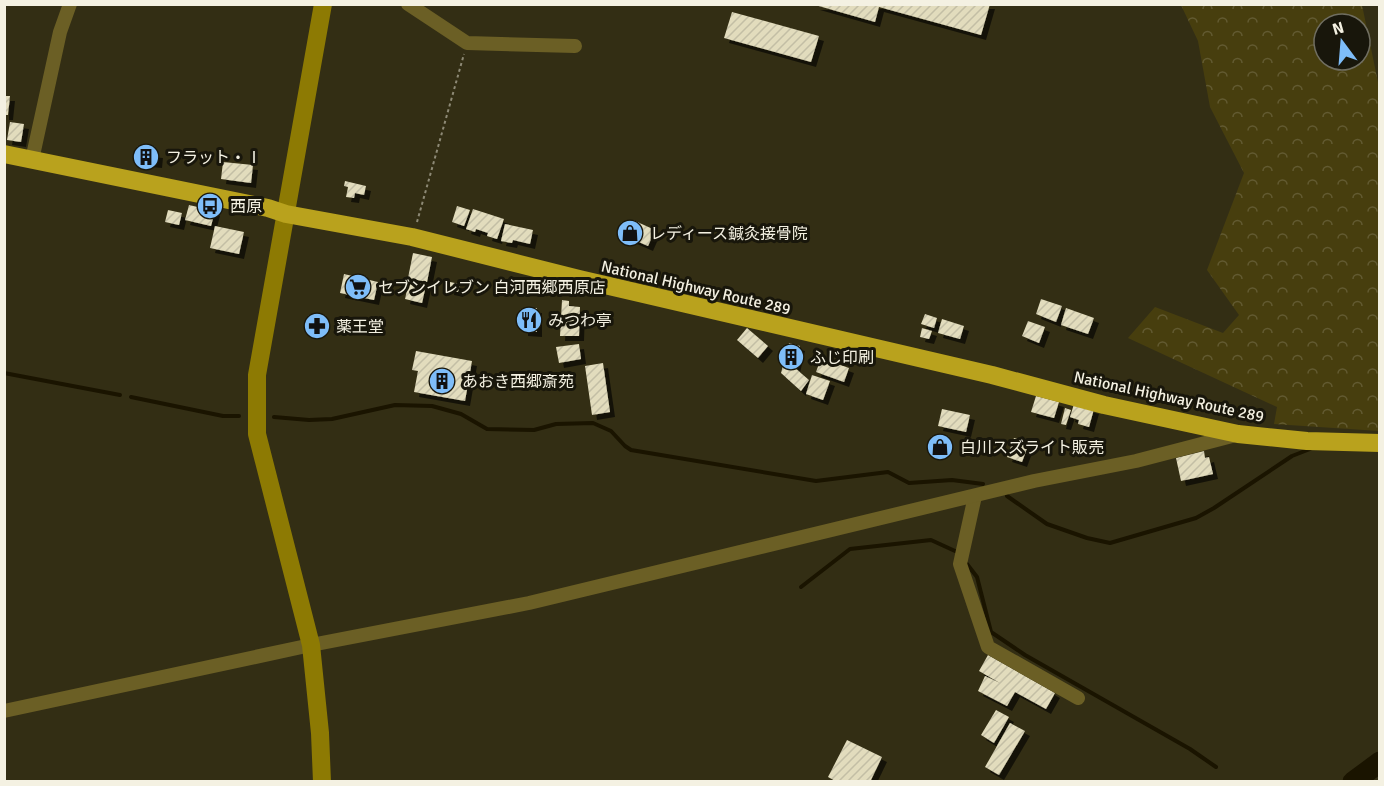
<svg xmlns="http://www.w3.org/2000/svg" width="1384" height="786" font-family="Signika,'Noto Sans JP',sans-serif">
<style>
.forest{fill:url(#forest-crowns);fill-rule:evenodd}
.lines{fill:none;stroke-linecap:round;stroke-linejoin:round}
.stream{stroke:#1a1400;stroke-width:4}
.river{stroke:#1a1400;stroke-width:21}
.building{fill:url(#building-hatch);filter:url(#shadow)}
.path{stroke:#8e8a76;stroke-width:2;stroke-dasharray:3 3;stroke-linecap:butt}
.street{stroke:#6b5f25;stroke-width:14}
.secondary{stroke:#8d7a03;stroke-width:18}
.highway{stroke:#b9a21d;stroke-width:18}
.labels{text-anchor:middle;stroke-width:6;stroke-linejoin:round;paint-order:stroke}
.poi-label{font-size:16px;fill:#f4f1e2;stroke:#18160b;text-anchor:start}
.street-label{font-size:16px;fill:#f4f1e2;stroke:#18160b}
</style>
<defs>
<pattern id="forest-crowns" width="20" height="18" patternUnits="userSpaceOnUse" patternTransform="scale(1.5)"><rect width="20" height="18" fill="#473e0e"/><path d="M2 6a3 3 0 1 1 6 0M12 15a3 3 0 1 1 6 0" fill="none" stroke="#625a31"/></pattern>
<pattern id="building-hatch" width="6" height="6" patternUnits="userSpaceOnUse" patternTransform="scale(1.5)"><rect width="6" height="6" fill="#e2dcbd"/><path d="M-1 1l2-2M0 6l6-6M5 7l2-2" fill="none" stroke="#c3bea5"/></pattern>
<filter id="shadow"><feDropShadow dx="5" dy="5" stdDeviation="0" flood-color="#0009"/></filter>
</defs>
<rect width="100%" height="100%" fill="#332e14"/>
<path class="forest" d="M1181,5H1362L1380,92L1379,431L1274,424L1277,407L1128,338L1155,307L1223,333L1239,315L1207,270L1244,173L1210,107L1198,41ZM1324,24H1360V60H1324Z"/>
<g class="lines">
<g class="stream">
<path d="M4,373L120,395"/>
<path d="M131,397L223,416H239"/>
<path d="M274,417L309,420L332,419L395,405L432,406L461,414L487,429L534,430L556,424L593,423L611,431L625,446L631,450L816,481L888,472L909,483L952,480L983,484"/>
<path d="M1007,496L1047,524L1087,538L1110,543L1196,518L1214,508L1292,456L1310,449"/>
<path d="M967,564L977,577L991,632L1025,655L1190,749L1216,767"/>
<path d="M801,587L850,549L931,540L955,551"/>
</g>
<path class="river" d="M1353,782L1380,762"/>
</g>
<g class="building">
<path d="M880,4H990L981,35L879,7L875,22L815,5Z"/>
<path d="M732,12L819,36L811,62L724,38Z"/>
<path d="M4,96H10L8,115H4Z"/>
<path d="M10,122L24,124L21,142L7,140Z"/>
<path d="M136,151L158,153L157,163L135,161Z"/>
<path d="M223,162L253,165L251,183L221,179Z"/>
<path d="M345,181L366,186L364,195L355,193L354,198L346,197L348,187L344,186Z"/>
<path d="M189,205L215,211L211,226L185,220Z"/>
<path d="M457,206L470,210L464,226L452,222Z"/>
<path d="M473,209L504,219L497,239L487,236L488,233L476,229L475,232L466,229Z"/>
<path d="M168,210L182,213L179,225L165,222Z"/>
<path d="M633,220L655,230L648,246L625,236Z"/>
<path d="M505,224L533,230L530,244L513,240L512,243L501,241Z"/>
<path d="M215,226L244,232L239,254L210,248Z"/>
<path d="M413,253L432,257L427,282L408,278Z"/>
<path d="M344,274L378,282L374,300L340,293Z"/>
<path d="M409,281L426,285L422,303L405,299Z"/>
<path d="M450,282L460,284L458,292L449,290Z"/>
<path d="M1041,299L1062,306L1056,322L1036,314Z"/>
<path d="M562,300L569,301V306L580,307L579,336H560Z"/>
<path d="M537,308V332L523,331V309Z"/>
<path d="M1066,308L1094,318L1088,334L1061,325Z"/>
<path d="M925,314L937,318L934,328L921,324Z"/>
<path d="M942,319L964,326L960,339L938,333Z"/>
<path d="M1028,321L1045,327L1039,343L1022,336Z"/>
<path d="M747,328L768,346L758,358L737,340Z"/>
<path d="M922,328L932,331L929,339L920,337Z"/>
<path d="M789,343L800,346L795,368L809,380L801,391L781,373Z"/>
<path d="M579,344L581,359L559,363L556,347Z"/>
<path d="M416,351L472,361L465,401L414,392L418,371L412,370Z"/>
<path d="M821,358L849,368L844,382L816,372Z"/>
<path d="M603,363L610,412L592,415L585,366Z"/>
<path d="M812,375L830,381L823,400L806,394Z"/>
<path d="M1036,396L1059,402L1054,418L1031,412Z"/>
<path d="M1074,404L1094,409L1089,427L1078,424L1079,420L1070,417Z"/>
<path d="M1065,408L1071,410L1066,425L1061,424Z"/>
<path d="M942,409L970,415L966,432L938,426Z"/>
<path d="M1014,438L1029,443L1022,462L1007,457Z"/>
<path d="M1204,451L1205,458L1209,457L1213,474L1181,481L1176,458Z"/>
<path d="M988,655L1055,693L1046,709L1015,692L1007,706L978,691L985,676L1000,683L979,671Z"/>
<path d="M996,710L1009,717L994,743L981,735Z"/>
<path d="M1010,723L1025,731L999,775L985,767Z"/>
<path d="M847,740L882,757L870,782H837L828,777Z"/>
</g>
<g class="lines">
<path class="path" d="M417,222L464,54"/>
<g class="street">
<path d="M408,4L467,43L575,46"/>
<path d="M32,160L60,32L70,4"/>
<path d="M975,496L960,564L988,647L1078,698"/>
<path d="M4,711L311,645L529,603L1034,481L1136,461L1236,435"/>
</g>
<path class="secondary" d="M322,782L320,733L311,645L257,434V375L323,4"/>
<path class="highway" d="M4,154L268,208L286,214L412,237L579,279L992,375L1104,405L1238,434L1307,441L1380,443"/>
</g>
<defs>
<g id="building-disc" transform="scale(1.35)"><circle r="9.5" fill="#7ebdf9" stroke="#18160b"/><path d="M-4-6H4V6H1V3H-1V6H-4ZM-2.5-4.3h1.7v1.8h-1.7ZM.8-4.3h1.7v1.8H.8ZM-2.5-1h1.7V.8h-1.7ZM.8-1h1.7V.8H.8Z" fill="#111"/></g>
<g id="bus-disc" transform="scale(1.35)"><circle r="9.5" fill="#7ebdf9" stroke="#18160b"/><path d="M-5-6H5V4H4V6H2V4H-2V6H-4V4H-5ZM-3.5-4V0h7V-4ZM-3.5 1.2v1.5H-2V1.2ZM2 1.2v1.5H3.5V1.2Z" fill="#111"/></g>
<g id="shop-disc" transform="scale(1.35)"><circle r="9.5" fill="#7ebdf9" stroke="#18160b"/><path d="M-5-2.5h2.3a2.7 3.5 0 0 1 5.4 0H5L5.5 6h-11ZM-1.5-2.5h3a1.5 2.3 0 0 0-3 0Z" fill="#111"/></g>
<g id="supermarket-disc" transform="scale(1.35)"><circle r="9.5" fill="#7ebdf9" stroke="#18160b"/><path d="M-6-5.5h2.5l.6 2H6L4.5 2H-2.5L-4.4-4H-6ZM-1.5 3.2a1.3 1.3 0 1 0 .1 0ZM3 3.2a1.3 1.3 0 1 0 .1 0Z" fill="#111"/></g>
<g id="restaurant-disc" transform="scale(1.35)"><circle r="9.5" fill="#7ebdf9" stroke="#18160b"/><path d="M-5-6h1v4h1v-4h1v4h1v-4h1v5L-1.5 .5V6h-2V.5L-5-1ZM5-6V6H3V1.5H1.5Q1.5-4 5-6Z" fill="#111"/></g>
<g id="pharmacy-disc" transform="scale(1.35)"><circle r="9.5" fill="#7ebdf9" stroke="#18160b"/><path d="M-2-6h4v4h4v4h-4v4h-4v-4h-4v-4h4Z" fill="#111"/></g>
</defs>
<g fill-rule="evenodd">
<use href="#building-disc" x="146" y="157"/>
<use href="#bus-disc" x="210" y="206"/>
<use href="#shop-disc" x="630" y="233"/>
<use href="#supermarket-disc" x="358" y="287"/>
<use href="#restaurant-disc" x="529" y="320"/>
<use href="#pharmacy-disc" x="317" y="326"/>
<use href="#building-disc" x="791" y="357"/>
<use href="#building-disc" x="442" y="381"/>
<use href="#shop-disc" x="940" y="447"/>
</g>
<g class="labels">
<g class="poi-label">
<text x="166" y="163">フラット・Ⅰ</text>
<text x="230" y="212">西原</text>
<text x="650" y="239">レディース鍼灸接骨院</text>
<text x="378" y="293">セブンイレブン 白河西郷西原店</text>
<text x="548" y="326">みつわ亭</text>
<text x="336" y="332">薬王堂</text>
<text x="810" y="363">ふじ印刷</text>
<text x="462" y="387">あおき西郷斎苑</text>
<text x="960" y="453">白川スズライト販売</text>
</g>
<g class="street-label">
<text transform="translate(696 287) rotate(13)" y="6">National Highway Route 289</text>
<text transform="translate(1169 396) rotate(12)" y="6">National Highway Route 289</text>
</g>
</g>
<rect width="1384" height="786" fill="none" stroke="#f4f1e2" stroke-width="12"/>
<g transform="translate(1342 42) rotate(344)"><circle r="28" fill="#18160b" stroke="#706e61" stroke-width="1.5"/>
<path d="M0-4.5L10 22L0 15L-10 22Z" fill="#7ebdf9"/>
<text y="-9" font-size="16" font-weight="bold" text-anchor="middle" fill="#f4f1e2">N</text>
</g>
</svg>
